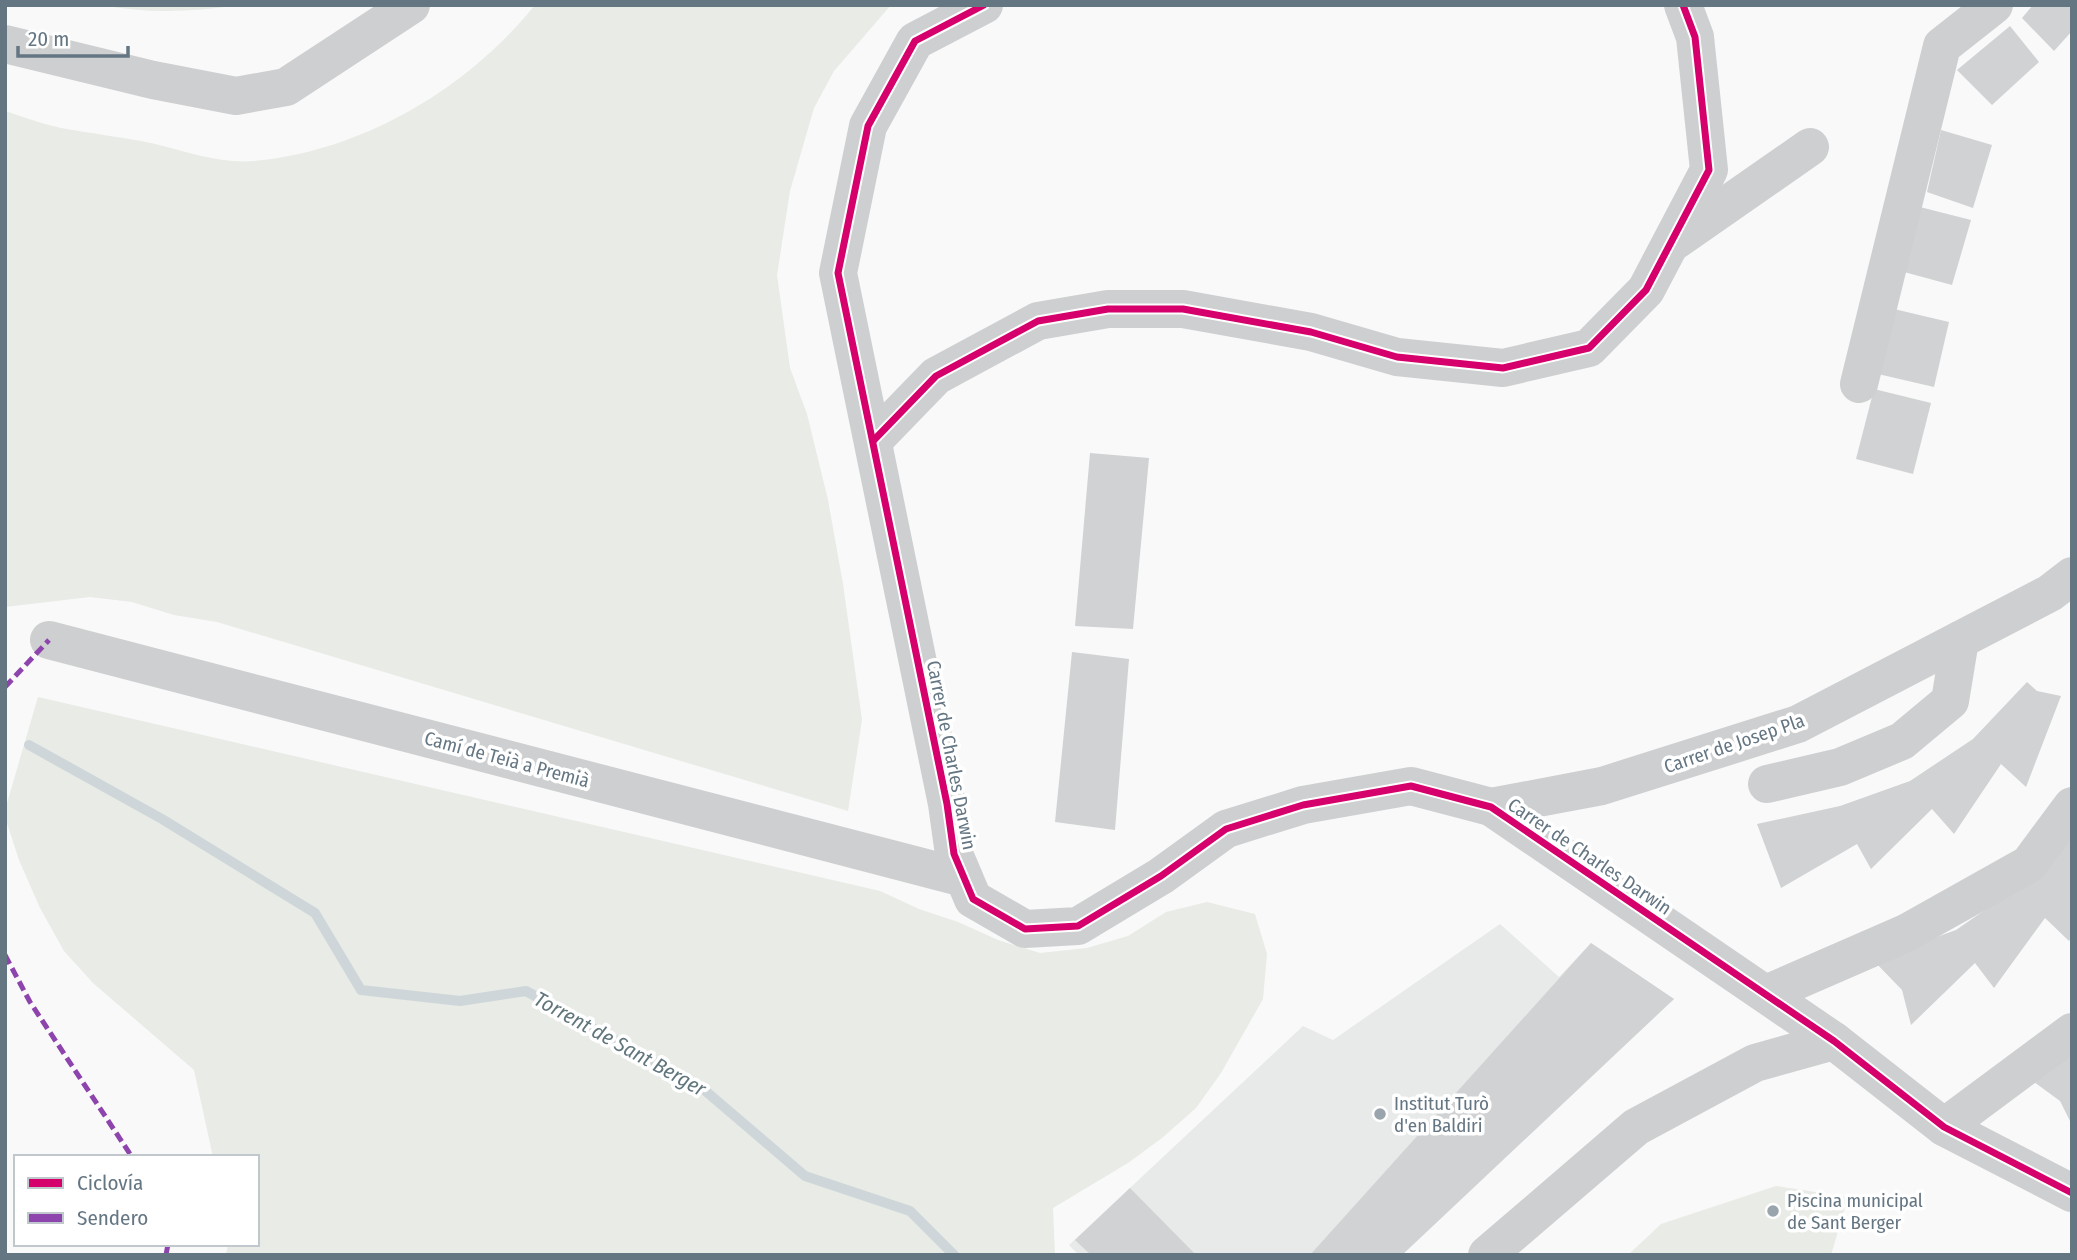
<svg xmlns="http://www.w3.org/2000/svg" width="2077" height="1260" font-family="'Fira Sans Condensed',sans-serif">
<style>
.built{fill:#e8e9e9}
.green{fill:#e8ebe6}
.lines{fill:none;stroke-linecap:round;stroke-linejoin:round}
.stream{stroke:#ced6d9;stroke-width:10}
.building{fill:#d0d2d3}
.minor{stroke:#cecfd0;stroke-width:38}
.quiet{stroke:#8e44ad;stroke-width:5;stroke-dasharray:10 5;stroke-linecap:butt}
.cycleway-casing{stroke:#fff;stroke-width:11}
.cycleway{stroke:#d6006c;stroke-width:7}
.poi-dot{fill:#99a4ac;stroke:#fff;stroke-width:2.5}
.labels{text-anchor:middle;stroke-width:7;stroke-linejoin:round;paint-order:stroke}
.street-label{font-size:19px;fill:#657683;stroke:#fff}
.poi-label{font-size:19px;fill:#657683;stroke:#fff;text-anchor:start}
.water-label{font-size:21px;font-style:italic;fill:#60757c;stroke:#fff}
</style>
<rect width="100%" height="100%" fill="#f9f9f9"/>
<path class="built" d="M1500,924L1559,977L1591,943L1674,999L1402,1255H1079L1069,1245L1303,1026L1333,1040Z"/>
<g class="green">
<path d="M102,5H239C192,12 148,14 102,5Z"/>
<path d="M535,5H891L834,71L814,108L790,191L777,275L790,368L807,414L828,500L843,584L862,720L848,811L217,622L174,615L132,602L90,597L5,607V111C24,117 42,124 61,128C92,134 125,137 155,144C188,152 221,164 254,161C363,151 467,89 535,5Z"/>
<path d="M38,697L880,891L919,909L958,922L998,940L1040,953L1087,948L1128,936L1166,912L1207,902L1255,914L1267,954L1263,999L1221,1073L1196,1108L1162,1138L1128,1163L1053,1208L1055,1255H226L228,1244H257V1157H213L194,1070L93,983L64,951L40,908L19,860L5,817V810Z"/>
<path d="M1776,1186L1848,1197L1831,1255H1628L1661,1224Z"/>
</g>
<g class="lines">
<path class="stream" d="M29,745L162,819L315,913L361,990L460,1001L526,991L702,1088L805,1176L910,1211L954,1255"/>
</g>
<g class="building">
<path d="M2033,5H2072V31L2054,51L2022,18Z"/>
<path d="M2010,26L2039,62L1992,105L1957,70Z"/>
<path d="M1941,130L1992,145L1973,208L1927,192Z"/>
<path d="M1920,207L1971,220L1952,285L1904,272Z"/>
<path d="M1894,309L1949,322L1934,387L1878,374Z"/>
<path d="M1874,389L1931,403L1913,474L1856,459Z"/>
<path d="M1090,453L1149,458L1133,629L1075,626Z"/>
<path d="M1072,652L1129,659L1115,830L1055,822Z"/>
<path d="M2027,682L2037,691L2061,696L2026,787L2001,764L1954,834L1932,809L1871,869L1857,844L1781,888L1757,824L1840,806L1910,781L1973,739Z"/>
<path d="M2072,836V935L2069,941L2045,918L1994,988L1975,963L1911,1025L1902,990L1873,960L1956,930L2014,890Z"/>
<path d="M1591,943L1674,999L1402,1255H1310Z"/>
<path d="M2072,1051V1125L2060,1101L2030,1079Z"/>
<path d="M1130,1188L1196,1255H1091L1075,1240Z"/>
</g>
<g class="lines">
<g class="minor">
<path d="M984,5L915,41L868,126L838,273L947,804L954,854L973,899L1025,929L1078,926L1161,876L1226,829L1303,805L1411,786L1491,807L1834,1041L1944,1127L2072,1193"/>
<path d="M5,44L153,80L236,96L286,87L411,5"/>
<path d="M1675,241L1810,147"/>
<path d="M1859,384L1942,46L1994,5"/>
<path d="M873,441L936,376L1038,321L1108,309H1183L1311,332L1397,357L1503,368L1589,348L1646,290L1709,170L1695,37L1683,5"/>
<path d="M49,640L964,878"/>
<path d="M1767,784L1840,767L1902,741L1950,701L1960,640"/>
<path d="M1491,807L1602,786L1798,724L2050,593L2072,576"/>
<path d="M1766,994L1906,933L2029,864L2072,806"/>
<path d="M1944,1127L2072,1032"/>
<path d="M1487,1255L1636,1127L1755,1063L1834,1041"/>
</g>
<g class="quiet">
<path d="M5,687L49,640"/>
<path d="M5,955L30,1002L132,1157"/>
<path d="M166,1255L168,1244"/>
</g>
<g class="cycleway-casing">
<g id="cycleway">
<path d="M984,5L915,41L868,126L838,273L947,804L954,854L973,899L1025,929L1078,926L1161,876L1226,829L1303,805L1411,786L1491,807L1834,1041L1944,1127L2072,1193"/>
<path d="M873,441L936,376L1038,321L1108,309H1183L1311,332L1397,357L1503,368L1589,348L1646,290L1709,170L1695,37L1683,5"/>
</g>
</g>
<use href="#cycleway" class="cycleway"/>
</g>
<g class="poi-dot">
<circle cx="1380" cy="1114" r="7"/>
<circle cx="1773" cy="1211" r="7"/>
</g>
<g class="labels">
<g class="street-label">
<text transform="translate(1734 743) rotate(-19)" y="7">Carrer de Josep Pla</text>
<text transform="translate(952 755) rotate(79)" y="7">Carrer de Charles Darwin</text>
<text transform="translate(507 759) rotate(15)" y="7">Camí de Teià a Premià</text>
<text transform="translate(1590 856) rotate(34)" y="7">Carrer de Charles Darwin</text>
</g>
<g class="poi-label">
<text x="1394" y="1110">Institut Turò<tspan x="1394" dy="22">d'en Baldiri</tspan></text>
<text x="1787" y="1207">Piscina municipal<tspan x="1787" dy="22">de Sant Berger</tspan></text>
</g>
<g class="water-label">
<text transform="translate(620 1044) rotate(29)" y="7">Torrent de Sant Berger</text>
</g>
</g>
<rect width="2077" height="1260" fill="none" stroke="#657683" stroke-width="14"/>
<rect x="14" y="1155" width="245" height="91" fill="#ffffff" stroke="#c1c8cd" stroke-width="2"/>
<rect x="28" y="1178" width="35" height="10" fill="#d6006c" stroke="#c1c8cd" stroke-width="2"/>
<text x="77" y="1190" font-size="21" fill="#657683">Ciclovía</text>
<rect x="28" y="1213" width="35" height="10" fill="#8e44ad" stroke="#c1c8cd" stroke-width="2"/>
<text x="77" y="1225" font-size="21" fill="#657683">Sendero</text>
<path d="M18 46v10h110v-10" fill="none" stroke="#657683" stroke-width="3.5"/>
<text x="28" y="46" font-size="21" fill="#657683" stroke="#ffffff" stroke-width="5" paint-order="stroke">20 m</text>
</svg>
